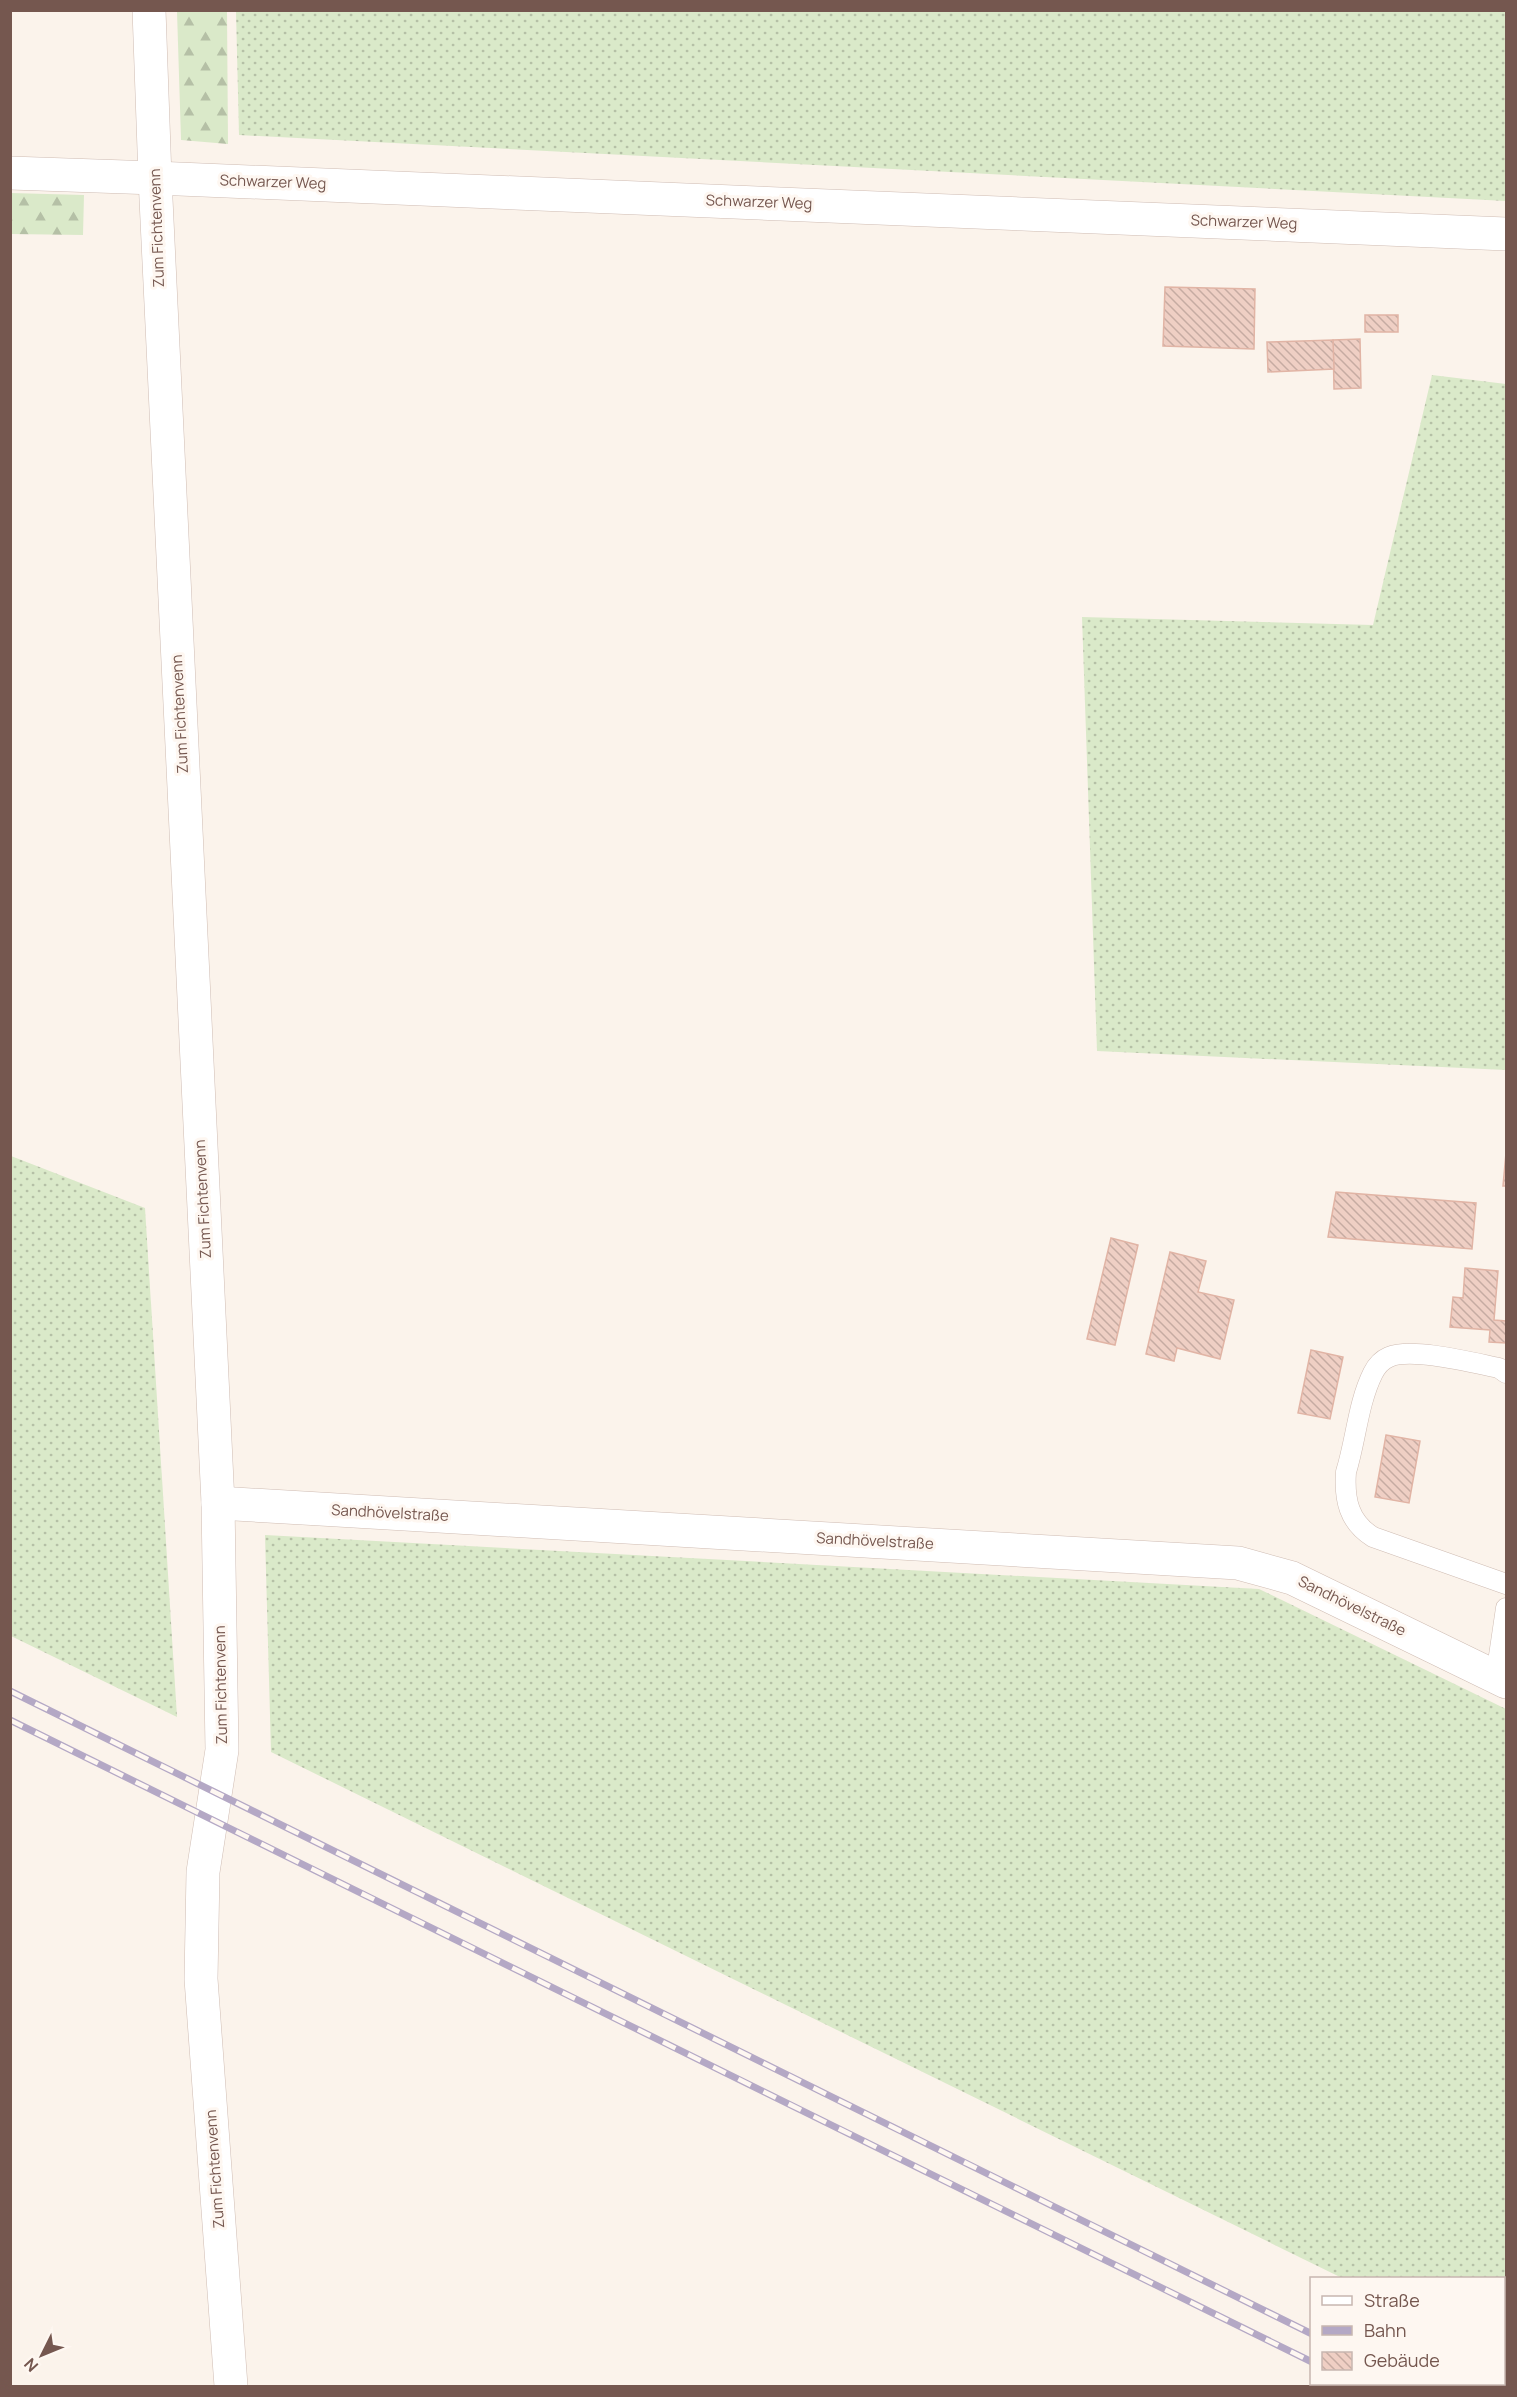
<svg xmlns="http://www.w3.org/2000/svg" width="1517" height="2397" font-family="Manrope,sans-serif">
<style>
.grass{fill:url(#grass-dots)}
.forest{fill:url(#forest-firs)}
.building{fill:url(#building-back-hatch);stroke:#e1b4a5;stroke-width:1.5}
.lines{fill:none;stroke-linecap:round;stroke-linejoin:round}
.lane-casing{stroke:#cfbcb3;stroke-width:21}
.street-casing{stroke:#cfbcb3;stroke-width:34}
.lane{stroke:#fff;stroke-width:20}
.street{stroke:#fff;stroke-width:33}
.rail-casing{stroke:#b4a8c5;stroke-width:7}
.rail{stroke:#fef7f1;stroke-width:4.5;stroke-dasharray:14;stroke-linecap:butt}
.labels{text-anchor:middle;stroke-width:6;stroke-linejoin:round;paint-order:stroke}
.street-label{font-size:15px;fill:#75574f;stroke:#fef7f1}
</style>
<defs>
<pattern id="grass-dots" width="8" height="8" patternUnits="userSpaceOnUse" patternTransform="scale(1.5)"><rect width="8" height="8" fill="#dae9c9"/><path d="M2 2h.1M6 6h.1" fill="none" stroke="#b5c0a6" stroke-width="1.8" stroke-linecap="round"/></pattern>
<pattern id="forest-firs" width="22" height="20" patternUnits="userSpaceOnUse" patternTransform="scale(1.5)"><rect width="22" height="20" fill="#dae9c9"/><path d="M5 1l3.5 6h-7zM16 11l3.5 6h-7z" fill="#b5c0a6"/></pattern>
<pattern id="building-back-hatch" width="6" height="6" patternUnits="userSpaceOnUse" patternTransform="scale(1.5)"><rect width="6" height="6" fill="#efcfc4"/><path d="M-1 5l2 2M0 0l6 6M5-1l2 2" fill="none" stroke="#c6aba2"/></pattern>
</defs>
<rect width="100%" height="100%" fill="#fbf3eb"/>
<g class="grass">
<path d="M236,11H1506V201L239,135Z"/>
<path d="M1432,375L1506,384V1070L1097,1051L1082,617L1373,625Z"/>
<path d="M11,1156L145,1208L177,1717L11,1636Z"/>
<path d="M265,1535L1259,1589L1506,1709V2361L1504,2360V2278H1342L271,1752Z"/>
</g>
<g class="forest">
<path d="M177,11H227L228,144L181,140Z"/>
<path d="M11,193L84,195L83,235L11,234Z"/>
</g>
<g class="building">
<path d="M1165,287L1255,289L1254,349L1163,346Z"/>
<rect x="1365" y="315" width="33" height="17"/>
<path d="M1360,339L1361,388L1334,389L1333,340Z"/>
<path d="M1333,340L1334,369L1268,372L1267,342Z"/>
<path d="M1506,1153V1186H1503Z"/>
<path d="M1336,1192L1476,1203L1472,1249L1328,1237Z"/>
<path d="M1111,1238L1138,1245L1115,1345L1087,1339Z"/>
<path d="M1170,1252L1206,1261L1198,1292L1234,1300L1220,1359L1177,1348L1174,1361L1146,1354Z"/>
<path d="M1465,1268L1498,1271L1494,1320L1506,1321V1343L1489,1342L1490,1330L1450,1327L1453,1297L1463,1298Z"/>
<path d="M1311,1350L1343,1357L1330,1419L1298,1413Z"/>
<path d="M1386,1435L1420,1441L1409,1503L1375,1497Z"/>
</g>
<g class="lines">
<g class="lane-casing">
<g id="lane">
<path d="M1506,1373L1499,1368C1474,1363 1412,1347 1389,1357C1382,1360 1376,1367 1373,1373C1358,1403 1356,1440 1346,1472C1344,1500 1349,1522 1373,1537L1506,1584"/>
<path d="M1496,1676L1506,1608"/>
</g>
</g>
<g class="street-casing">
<g id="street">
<path d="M149,10L155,178L218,1503L222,1750L203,1872L201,1979L231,2386"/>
<path d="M10,173L155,178L1506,234"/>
<path d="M218,1503L1238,1563L1292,1578L1506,1682"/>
</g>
</g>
<use href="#lane" class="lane"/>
<use href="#street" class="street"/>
<g class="rail-casing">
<g id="rail">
<path d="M10,1691L1312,2334"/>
<path d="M10,1720L1312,2362"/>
<path d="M1354,2384L1360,2386"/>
<path d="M1414,2384L1420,2386"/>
</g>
</g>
<use href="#rail" class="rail"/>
</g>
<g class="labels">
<g class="street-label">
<text transform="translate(273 182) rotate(2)" y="5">Schwarzer Weg</text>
<text transform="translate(759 202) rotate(2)" y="5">Schwarzer Weg</text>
<text transform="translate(1244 222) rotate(2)" y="5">Schwarzer Weg</text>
<text transform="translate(157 228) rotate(-92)" y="5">Zum Fichtenvenn</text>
<text transform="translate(180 714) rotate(-93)" y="5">Zum Fichtenvenn</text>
<text transform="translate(203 1199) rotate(-93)" y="5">Zum Fichtenvenn</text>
<text transform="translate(390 1513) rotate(3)" y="5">Sandhövelstraße</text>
<text transform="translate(875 1541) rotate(3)" y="5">Sandhövelstraße</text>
<text transform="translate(1352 1606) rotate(26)" y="5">Sandhövelstraße</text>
<text transform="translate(221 1685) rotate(-91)" y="5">Zum Fichtenvenn</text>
<text transform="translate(215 2169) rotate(-94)" y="5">Zum Fichtenvenn</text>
</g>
</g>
<rect width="1517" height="2397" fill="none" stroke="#75574f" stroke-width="24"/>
<rect x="1310" y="2277" width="195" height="108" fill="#fef7f1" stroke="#c7b7b0" stroke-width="1.5"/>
<rect x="1322" y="2296" width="30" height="9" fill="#ffffff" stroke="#c7b7b0" stroke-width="1.5"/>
<text x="1364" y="2307" font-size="18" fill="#75574f">Straße</text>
<rect x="1322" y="2326" width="30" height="9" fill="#b4a8c5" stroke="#c7b7b0" stroke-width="1.5"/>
<text x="1364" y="2337" font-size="18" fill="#75574f">Bahn</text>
<rect x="1322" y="2352" width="30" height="18" fill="url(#building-back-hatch)" stroke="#c7b7b0" stroke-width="1.5"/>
<text x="1364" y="2367" font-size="18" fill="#75574f">Gebäude</text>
<g transform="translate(42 2355) rotate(227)" stroke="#fef7f1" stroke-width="4.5" paint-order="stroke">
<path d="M0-4.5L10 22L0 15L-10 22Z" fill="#75574f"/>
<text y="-9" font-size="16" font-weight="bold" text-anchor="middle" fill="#75574f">N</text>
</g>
</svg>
